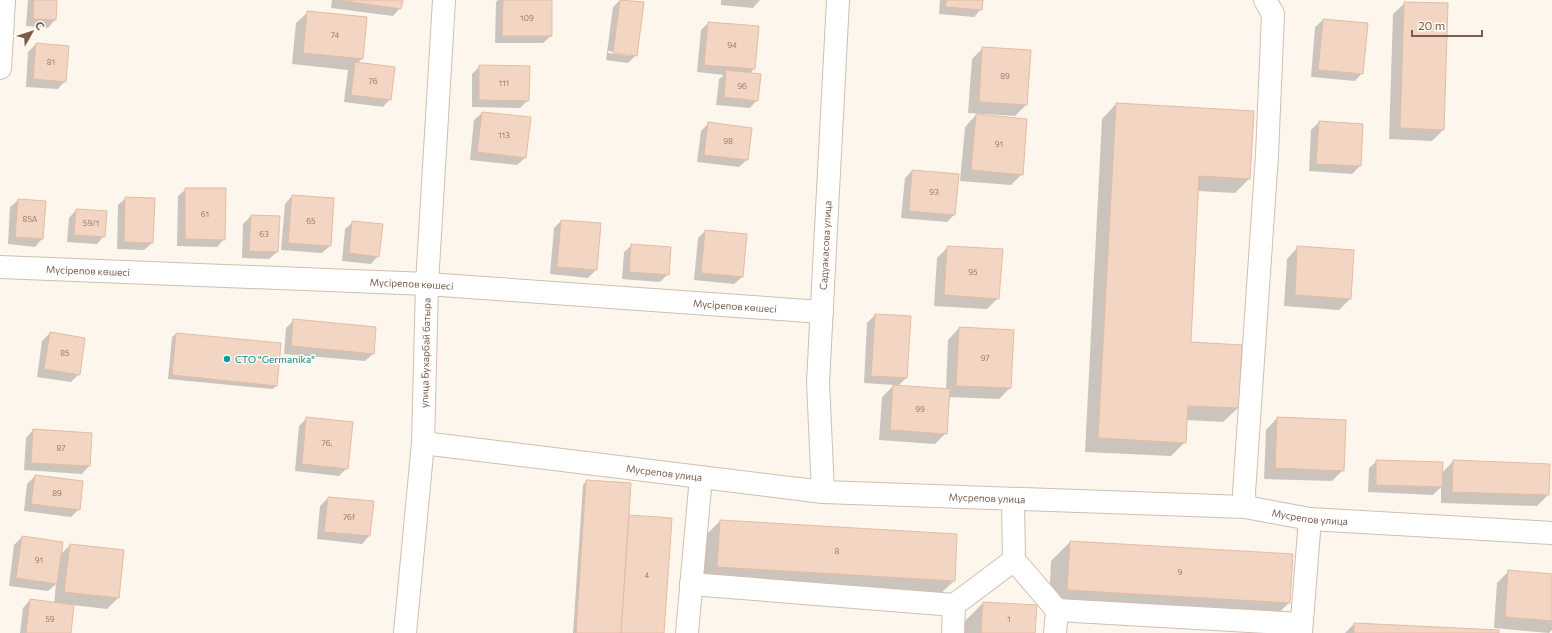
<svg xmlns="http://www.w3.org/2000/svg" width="1552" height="633" font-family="Commissioner,sans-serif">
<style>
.shadow{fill:#0003;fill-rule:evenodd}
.building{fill:#f3d5c3;stroke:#e6bba3}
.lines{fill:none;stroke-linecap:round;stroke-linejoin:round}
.minor-casing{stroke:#d1beb0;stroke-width:24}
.minor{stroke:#fff;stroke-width:22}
.culture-dot{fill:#0f9aa8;stroke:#fffaf3;stroke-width:1.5}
.labels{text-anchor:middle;stroke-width:3;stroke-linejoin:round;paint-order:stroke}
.number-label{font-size:8px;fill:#987a6a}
.street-label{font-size:10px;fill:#7a5c4d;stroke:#fffaf3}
.culture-label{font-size:10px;fill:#0d838f;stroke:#fffaf3;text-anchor:start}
</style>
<rect width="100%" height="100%" fill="#fdf6ec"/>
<g class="shadow">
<path d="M28,0H56L55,20L48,28L26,26Z"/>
<path d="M332,0H402L400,8L393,16L331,8Z"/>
<path d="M498,0H551V36L543,43H495L496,2Z"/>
<path d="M620,0L643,3L636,55L628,63L606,60L613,7ZM608,51L631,54V56L608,53Z"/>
<path d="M721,0H760L753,8L721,5Z"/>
<path d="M940,0H982L981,9L974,17L939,14Z"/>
<path d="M1405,3L1443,130L1432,141L1389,139L1393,14Z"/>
<path d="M308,12L366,18L362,59L357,63L390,99L383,107L344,102L348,70L292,64L296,23Z"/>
<path d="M1323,20L1362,73L1355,81L1311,77L1315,27Z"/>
<path d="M708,23L754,69L749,74L757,100L750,108L716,105L719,79L724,75L697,72L701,30Z"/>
<path d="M36,44L65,81L58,89L26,87L28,52Z"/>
<path d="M983,48L1026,105L1015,116L968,113L972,59Z"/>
<path d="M480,66L528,100L520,108L472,107V74Z"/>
<path d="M1116,104L1253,112L1249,179L1235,193L1198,191L1190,343L1238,408L1223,422L1186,420L1185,442L1171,456L1085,452L1102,119Z"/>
<path d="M482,113L525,158L517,165L470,160L474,120Z"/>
<path d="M976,115L1022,174L1011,185L960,181L965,127Z"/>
<path d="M1319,122L1362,125L1360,166L1352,174L1309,171L1311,130Z"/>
<path d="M709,123L747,160L739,167L697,162L701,131Z"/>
<path d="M912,171L954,215L947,222L901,218L905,178Z"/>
<path d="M186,189L224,239L217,247L177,246L178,196Z"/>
<path d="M292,196L330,246L322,253L281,250L285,204Z"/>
<path d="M126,198L152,243L144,250L117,249L118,205Z"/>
<path d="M18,200L45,202L42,239L35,247L8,244L10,207Z"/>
<path d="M76,210L104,236L97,244L67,242L69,218Z"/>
<path d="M251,216L277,252L269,259L242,258L243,224Z"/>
<path d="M561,221L596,270L588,278L550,274L554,228Z"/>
<path d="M353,222L378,256L371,264L342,261L345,229Z"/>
<path d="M705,231L742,277L734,284L694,280L698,238Z"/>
<path d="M632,245L668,274L660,282L622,279L624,252Z"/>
<path d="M948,247L998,298L987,309L934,306L937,258Z"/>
<path d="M1298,247L1350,299L1339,310L1284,306L1287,259Z"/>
<path d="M875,315L906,378L898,386L946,389L948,340L959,328L1013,331L1010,388L999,399L949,397L946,433L935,444L879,440L882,397L894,385L864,383L867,323Z"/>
<path d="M294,320L373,354L365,361L284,354L286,328Z"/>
<path d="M50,333L79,374L71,382L37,377L42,341Z"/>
<path d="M176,334L277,385L273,389L168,379L172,337Z"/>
<path d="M307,418L347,468L339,476L295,471L299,426Z"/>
<path d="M1277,418L1343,470L1332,481L1264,479L1266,430Z"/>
<path d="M33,430L91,434L89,466L82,474L24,470L26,438Z"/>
<path d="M1377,461L1442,473L1453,461L1549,465L1548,495L1537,506L1441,503V487L1433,495L1368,492L1369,468Z"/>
<path d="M35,476L79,509L71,517L24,511L27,484Z"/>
<path d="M587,481L628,518L629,516L663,633H573L583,485Z"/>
<path d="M328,498L369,536L362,544L317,539L320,506Z"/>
<path d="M720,521L954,581L935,599L699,585L702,539Z"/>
<path d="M22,537L60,555L70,545L118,598L107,609L73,605L70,633H20L23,608L30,600L54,604L56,584L48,591L9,586L14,545Z"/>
<path d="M1070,542L1292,555L1289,603L1270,621L1049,609L1051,561Z"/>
<path d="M1509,571L1552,575V630L1549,633L1494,628L1497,583Z"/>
<path d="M983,603L1034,633H964L965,621Z"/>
<path d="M1354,624L1498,633H1345Z"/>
</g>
<g class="building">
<path d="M34,0H57L56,20L33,19Z"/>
<path d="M338,0H403L401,9Z"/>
<path d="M503,0H552V36H502Z"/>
<path d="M620,0L644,2L637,56L613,53Z"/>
<path d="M946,0H983L982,10L946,7Z"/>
<path d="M1404,2L1448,3L1444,130L1400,128Z"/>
<path d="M307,11L367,17L363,59L303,53Z"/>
<path d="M1323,19L1368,23L1363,74L1318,70Z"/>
<path d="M708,22L759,26L755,69L704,65Z"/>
<path d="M36,43L69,46L66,82L33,79Z"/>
<path d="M982,47L1031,50L1027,105L979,102Z"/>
<path d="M355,62L395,67L391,100L351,95Z"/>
<path d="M479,65L530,66L529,101L479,100Z"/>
<path d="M726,70L761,74L758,101L724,97Z"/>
<path d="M1116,103L1254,111L1250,179L1199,176L1191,342L1242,345L1239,408L1188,406L1186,443L1098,438Z"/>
<path d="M482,112L531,117L526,158L477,152Z"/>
<path d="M976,114L1027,119L1023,175L971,170Z"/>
<path d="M1319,121L1363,124L1361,166L1316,164Z"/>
<path d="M708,122L752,128L748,160L704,155Z"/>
<path d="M912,170L959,174L955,215L909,211Z"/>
<path d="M185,188H226L225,240L185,239Z"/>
<path d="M292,195L334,198L331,246L288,243Z"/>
<path d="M125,197L155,198L153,243L124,242Z"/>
<path d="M18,199L46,201L43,239L15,237Z"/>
<path d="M76,209L107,211L105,237L74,235Z"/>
<path d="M251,215L280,216L278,252L249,251Z"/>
<path d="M561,220L601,223L597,270L557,267Z"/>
<path d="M352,221L383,224L379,257L349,253Z"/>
<path d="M705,230L747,234L743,277L701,273Z"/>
<path d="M631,244L671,247L669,275L629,272Z"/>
<path d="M947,246L1003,249L999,299L944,295Z"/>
<path d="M1297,246L1354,250L1351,299L1295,295Z"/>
<path d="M875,314L911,316L907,378L871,376Z"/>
<path d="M293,319L376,327L374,354L291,346Z"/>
<path d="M959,327L1014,330L1011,388L956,386Z"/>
<path d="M50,332L85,338L80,375L44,369Z"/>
<path d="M176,333L281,343L277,386L172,375Z"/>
<path d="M893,385L950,389L947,434L890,430Z"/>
<path d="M306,417L353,422L348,469L302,464Z"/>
<path d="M1277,417L1346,420L1344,471L1275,468Z"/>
<path d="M33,429L92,433L90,466L31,463Z"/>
<path d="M1376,460L1443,462L1442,487L1376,485Z"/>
<path d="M1453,460L1550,464L1549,495L1452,492Z"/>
<path d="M35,475L83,481L80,510L31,504Z"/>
<path d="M586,480L631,483L621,633H576Z"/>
<path d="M328,497L374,501L370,536L324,532Z"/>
<path d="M629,515L672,518L664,633H621Z"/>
<path d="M720,520L957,534L955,581L717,567Z"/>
<path d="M22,536L63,542L57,584L16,578Z"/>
<path d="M1070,541L1293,554L1290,603L1067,590Z"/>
<path d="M70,544L124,550L119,598L64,592Z"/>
<path d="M1508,570L1552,574V621L1505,617Z"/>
<path d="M30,599L74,605L71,633H26Z"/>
<path d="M983,602L1037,605L1035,633H981Z"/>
<path d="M1354,623L1499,630V633H1354Z"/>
</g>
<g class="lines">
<g class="minor-casing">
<g id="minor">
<path d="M0,68L4,0"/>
<path id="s1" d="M0,267L427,284L822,312"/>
<path id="s2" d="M423,443L823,492L1245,507L1310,519L1552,533"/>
<path id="s3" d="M823,492L818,382L838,0"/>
<path d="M1013,499L1014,560L1057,610L1055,633"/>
<path d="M1245,507L1244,493L1267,155L1273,14L1265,0"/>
<path d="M691,584L954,605"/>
<path d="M1057,610L1301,624"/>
<path id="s4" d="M405,633L423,443L427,284L444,0"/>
<path d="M687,633L701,477"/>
<path d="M953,633L954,605L1014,560"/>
<path d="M1301,633L1310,519"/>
</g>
</g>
<use href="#minor" class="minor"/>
</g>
<circle class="culture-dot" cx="227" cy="359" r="4"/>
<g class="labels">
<g class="number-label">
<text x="527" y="21">109</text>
<text x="335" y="38">74</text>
<text x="732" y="48">94</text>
<text x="51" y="65">81</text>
<text x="1005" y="79">89</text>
<text x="373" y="84">76</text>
<text x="504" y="86">111</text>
<text x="742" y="89">96</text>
<text x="504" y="138">113</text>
<text x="728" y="144">98</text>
<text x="999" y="147">91</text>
<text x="934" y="195">93</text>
<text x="205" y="217">61</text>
<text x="30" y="222">85А</text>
<text x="311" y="224">65</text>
<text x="91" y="226">59/1</text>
<text x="264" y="237">63</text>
<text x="973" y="275">95</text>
<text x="65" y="356">85</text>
<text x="985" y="361">97</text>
<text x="920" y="412">99</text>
<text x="327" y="446">76,</text>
<text x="61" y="451">87</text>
<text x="57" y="496">89</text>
<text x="349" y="520">76f</text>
<text x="837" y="554">8</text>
<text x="39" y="563">91</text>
<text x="1180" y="575">9</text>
<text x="647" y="578">4</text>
<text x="50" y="622">59</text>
<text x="1009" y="622">1</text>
</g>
<g class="street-label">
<text dy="4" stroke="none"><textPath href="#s3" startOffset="247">Садуакасова улица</textPath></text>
<text dy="4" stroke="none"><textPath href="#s1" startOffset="88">Мүсірепов көшесі</textPath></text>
<text dy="4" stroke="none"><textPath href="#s1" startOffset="412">Мүсірепов көшесі</textPath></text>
<text dy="4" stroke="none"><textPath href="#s1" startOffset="736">Мүсірепов көшесі</textPath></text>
<text dy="4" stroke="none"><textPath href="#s4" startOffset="281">улица Бухарбай батыра</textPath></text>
<text dy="4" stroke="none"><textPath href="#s2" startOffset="243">Мусрепов улица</textPath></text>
<text dy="4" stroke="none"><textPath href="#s2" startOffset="567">Мусрепов улица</textPath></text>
<text dy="4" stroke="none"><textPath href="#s2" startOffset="891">Мусрепов улица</textPath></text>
</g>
<g class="culture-label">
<text x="235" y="363">СТО "Germanika"</text>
</g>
</g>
<g transform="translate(32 32) rotate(51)" stroke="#fffaf3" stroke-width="3" paint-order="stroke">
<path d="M0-3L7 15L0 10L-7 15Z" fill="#7a5c4d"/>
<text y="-6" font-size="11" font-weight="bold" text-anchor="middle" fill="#7a5c4d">С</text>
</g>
<path d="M1412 30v6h70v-6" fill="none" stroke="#7a5c4d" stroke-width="2"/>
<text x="1418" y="30" font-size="12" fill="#7a5c4d" stroke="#fffaf3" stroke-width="3" paint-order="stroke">20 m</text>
</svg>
